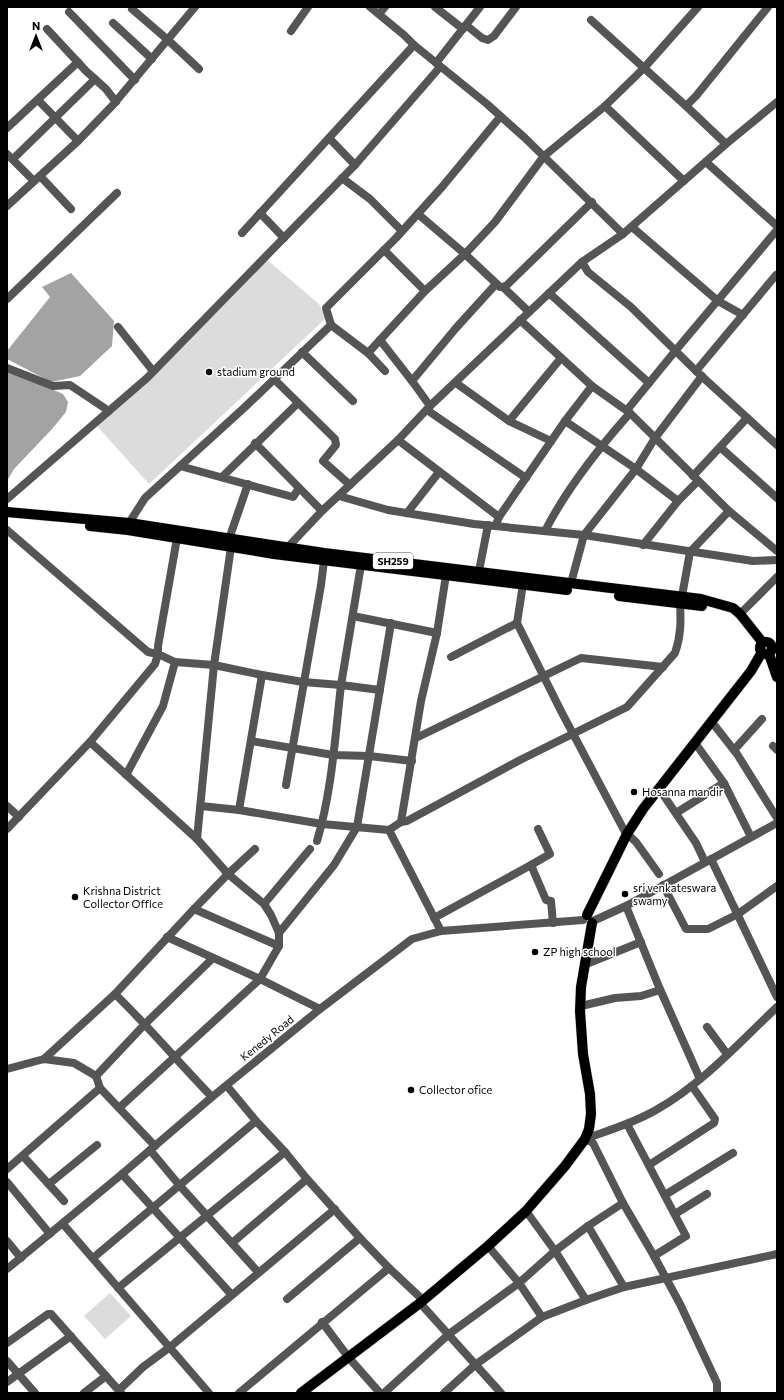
<svg xmlns="http://www.w3.org/2000/svg" width="784" height="1400" font-family="Commissioner,sans-serif">
<style>
.green{fill:#dcdcdc}
.water{fill:#a3a3a3}
.lines{fill:none;stroke-linecap:round;stroke-linejoin:round}
.major-casing{stroke:#dbdbdb;stroke-width:11}
.minor{stroke:#555;stroke-width:8}
.major{stroke:#000;stroke-width:10}
.poi-dot{fill:#000;stroke:#fff;stroke-width:1.5}
.labels{text-anchor:middle;stroke-width:3;stroke-linejoin:round;paint-order:stroke}
.shield{fill:#fff;stroke:#4c4c4c;stroke-width:1}
.shield-label{font-size:10px;font-weight:bold;fill:#000}
.poi-label{font-size:11px;fill:#000;stroke:#fff;text-anchor:start}
.street-label{font-size:11px;fill:#000;stroke:#fff}
</style>
<rect width="100%" height="100%" fill="#fff"/>
<g class="green">
<path d="M265,258L319,304L326,318L149,484L96,425Z"/>
<path d="M110,1293L131,1316L105,1339L84,1316Z"/>
</g>
<g class="water">
<path d="M71,273L114,321L112,346L80,376L51,382L7,359V351L50,297L42,287Z"/>
<path d="M7,370L63,394L68,402L66,412L52,429L14,469L7,481Z"/>
</g>
<g class="lines">
<g class="major-casing">
<g id="major">
<path d="M7,512L129,523L324,553L701,599L733,608L740,614L763,643"/>
<path d="M90,526L128,530L274,554L567,590"/>
<path d="M619,596L702,606"/>
<circle cx="766" cy="648" r="6"/>
<path d="M769,654L777,677"/>
<path d="M587,915L627,834L643,809L751,671L762,652"/>
<path d="M301,1393L420,1303L488,1246L526,1211L565,1166L585,1139L589,1129L591,1114L590,1094L583,1054L580,1011L581,987L592,923"/>
</g>
</g>
<g class="minor">
<path d="M435,7L463,29"/>
<path d="M132,9L168,40L199,69"/>
<path d="M69,12L135,80"/>
<path d="M379,14L385,7"/>
<path d="M591,20L686,106L726,144"/>
<path d="M113,23L152,59"/>
<path d="M466,25L482,38L488,40L494,36L516,7"/>
<path d="M47,29L86,71L106,89L116,102"/>
<path d="M291,31L308,7"/>
<path d="M436,63L480,7"/>
<path d="M38,100L78,141"/>
<path d="M605,106L684,181"/>
<path d="M686,106L696,96L768,7"/>
<path d="M7,128L78,62"/>
<path d="M329,138L355,165"/>
<path d="M7,154L34,181"/>
<path d="M13,159L95,79"/>
<path d="M706,162L777,226"/>
<path d="M40,176L71,209"/>
<path d="M342,178L370,199L402,231"/>
<path d="M7,206L78,141L112,106L195,7"/>
<path d="M260,213L284,238"/>
<path d="M418,214L465,254L500,287H503L507,285L592,202"/>
<path d="M632,227L718,301L743,315"/>
<path d="M242,233L414,45"/>
<path d="M623,234L726,144L777,102"/>
<path d="M384,250L425,291"/>
<path d="M582,262L588,272L631,307L696,371L777,445"/>
<path d="M503,287L529,312"/>
<path d="M549,293L649,383"/>
<path d="M7,299L117,193"/>
<path d="M520,320L592,386L630,413L729,511L777,551"/>
<path d="M331,325L368,353L425,291L465,254L495,222L544,156L605,106L644,68L698,7"/>
<path d="M118,327L153,371"/>
<path d="M380,340L412,381L430,406"/>
<path d="M302,352L353,401"/>
<path d="M368,353L385,371"/>
<path d="M7,368L53,386L70,385L109,411"/>
<path d="M696,371L776,275"/>
<path d="M274,379L335,439L336,445L323,461L350,485"/>
<path d="M412,381L456,328L496,284"/>
<path d="M456,383L509,421L551,441"/>
<path d="M592,386L565,421L636,469L678,501"/>
<path d="M427,410L526,478"/>
<path d="M627,410L676,350L777,230"/>
<path d="M509,421L561,358"/>
<path d="M398,440L499,517"/>
<path d="M255,443L322,511"/>
<path d="M720,447L777,498"/>
<path d="M180,466L293,497L299,488"/>
<path d="M693,476L747,418"/>
<path d="M222,477L298,403"/>
<path d="M339,496L388,510L474,524L584,535L753,561L777,560"/>
<path d="M7,499L147,378L355,165L440,67"/>
<path d="M407,513L439,472"/>
<path d="M497,522L499,517L565,421"/>
<path d="M129,523L145,498L245,407L331,325L326,308L396,238L442,187L500,117"/>
<path d="M7,530L148,652L158,654L155,664L90,742L7,829"/>
<path d="M545,531C567,488 598,449 630,413"/>
<path d="M229,539L248,484"/>
<path d="M643,545L678,501L698,481"/>
<path d="M286,552L287,548L322,511L398,440L430,406L582,262L623,234L525,138L487,104L414,45L404,35L370,7"/>
<path d="M479,571L488,525"/>
<path d="M571,583L584,535L636,469L655,438L702,376"/>
<path d="M523,584L517,623L561,711L625,832L636,842L659,874"/>
<path d="M682,596L690,552L729,511"/>
<path d="M740,614L777,577"/>
<path d="M353,616L437,633L446,575"/>
<path d="M451,657L517,623"/>
<path d="M175,662L214,665L262,675L303,682L341,685L361,565L364,559"/>
<path d="M715,726L737,754L777,818"/>
<path d="M416,738L581,658L663,667"/>
<path d="M251,741L333,755L369,756L412,761"/>
<path d="M90,742L197,839L228,874L264,904L271,915L279,933V946L260,979L320,1009"/>
<path d="M773,746L777,750"/>
<path d="M698,747L724,783L751,837"/>
<path d="M734,750L762,719"/>
<path d="M126,775L163,706L175,662L158,654V646L177,538"/>
<path d="M286,785L321,585L324,561"/>
<path d="M662,793L696,843L705,862"/>
<path d="M7,806L19,817"/>
<path d="M201,806L239,810L322,824L389,830L401,822L421,701L437,633"/>
<path d="M239,810L262,675"/>
<path d="M676,813L724,783"/>
<path d="M401,822L407,821L520,760L627,707L675,653C681,636 681,621 680,603"/>
<path d="M538,829L550,854L531,865L546,900L551,901L553,923"/>
<path d="M389,830L441,931"/>
<path d="M197,839L214,665L231,547"/>
<path d="M317,841C332,791 335,737 341,685L380,690"/>
<path d="M711,859L777,997"/>
<path d="M663,885L686,929H708L738,914L777,886"/>
<path d="M264,904L310,849"/>
<path d="M626,906L659,987L700,1079"/>
<path d="M194,909L279,946"/>
<path d="M434,918L531,865"/>
<path d="M593,921L626,906L777,823"/>
<path d="M279,933L334,865L357,827L391,623"/>
<path d="M584,965L641,942"/>
<path d="M115,994C149,1027 179,1063 212,1097"/>
<path d="M581,1006L615,998L641,996L660,990"/>
<path d="M707,1027L727,1054"/>
<path d="M44,1059L115,994L194,909L228,874L255,849"/>
<path d="M7,1069L44,1059L74,1063L96,1076L100,1088L155,1146"/>
<path d="M96,1076L145,1024L213,958"/>
<path d="M227,1086L256,1121L285,1152L307,1179L360,1238L389,1268L423,1300"/>
<path d="M119,1108L260,979L167,937"/>
<path d="M585,1139L593,1143L623,1203L654,1256L686,1236L627,1124"/>
<path d="M585,1139C609,1130 634,1123 656,1110C702,1084 739,1043 777,1007"/>
<path d="M150,1150L180,1186L258,1272"/>
<path d="M23,1156L64,1201"/>
<path d="M649,1165L714,1123L715,1119L692,1086"/>
<path d="M7,1169L100,1088"/>
<path d="M122,1174L231,1294"/>
<path d="M7,1182L50,1234"/>
<path d="M49,1184L97,1145"/>
<path d="M665,1195L733,1153"/>
<path d="M623,1203L588,1226L624,1287"/>
<path d="M526,1211L555,1251L588,1226"/>
<path d="M675,1214L707,1194"/>
<path d="M63,1224L209,1393"/>
<path d="M7,1241L21,1258"/>
<path d="M232,1243L307,1179"/>
<path d="M488,1246L519,1283L555,1251L586,1300"/>
<path d="M654,1256L680,1304L717,1383V1393"/>
<path d="M93,1258L256,1121"/>
<path d="M7,1269L122,1174L212,1097L320,1009L412,939L441,931L583,920"/>
<path d="M118,1288L285,1152"/>
<path d="M287,1299L360,1238"/>
<path d="M420,1303L501,1393"/>
<path d="M322,1322L349,1358L380,1393"/>
<path d="M7,1343L48,1314H51L121,1393"/>
<path d="M7,1361L35,1393"/>
<path d="M7,1382L71,1336"/>
<path d="M119,1390L143,1367L170,1347L335,1209"/>
<path d="M84,1393L106,1376"/>
<path d="M239,1393L389,1268"/>
<path d="M384,1393L449,1334L519,1283L542,1317"/>
<path d="M444,1393L475,1365L542,1317L586,1300L624,1287L777,1254"/>
</g>
<use href="#major" class="major"/>
</g>
<g class="poi-dot">
<circle cx="209" cy="372" r="4"/>
<circle cx="634" cy="792" r="4"/>
<circle cx="625" cy="894" r="4"/>
<circle cx="75" cy="897" r="4"/>
<circle cx="535" cy="952" r="4"/>
<circle cx="411" cy="1090" r="4"/>
</g>
<g class="labels">
<rect class="shield" x="373" y="553" width="40" height="16" rx="3"/>
<g class="shield-label">
<text x="393" y="565">SH259</text>
</g>
<g class="poi-label">
<text x="217" y="376">stadium ground</text>
<text x="642" y="796">Hosanna mandir</text>
<text x="633" y="892">sri venkateswara<tspan x="633" dy="13">swamy</tspan></text>
<text x="83" y="895">Krishna District<tspan x="83" dy="13">Collector Office</tspan></text>
<text x="543" y="956">ZP high school</text>
<text x="419" y="1094">Collector ofice</text>
</g>
<g class="street-label">
<text transform="translate(267 1038) rotate(-39)" y="4">Kenedy Road</text>
</g>
</g>
<rect width="784" height="1400" fill="none" stroke="#000000" stroke-width="16"/>
<g transform="translate(36 36)" stroke="#ffffff" stroke-width="3" paint-order="stroke">
<path d="M0-3L7 15L0 10L-7 15Z" fill="#000000"/>
<text y="-6" font-size="11" font-weight="bold" text-anchor="middle" fill="#000000">N</text>
</g>
</svg>
